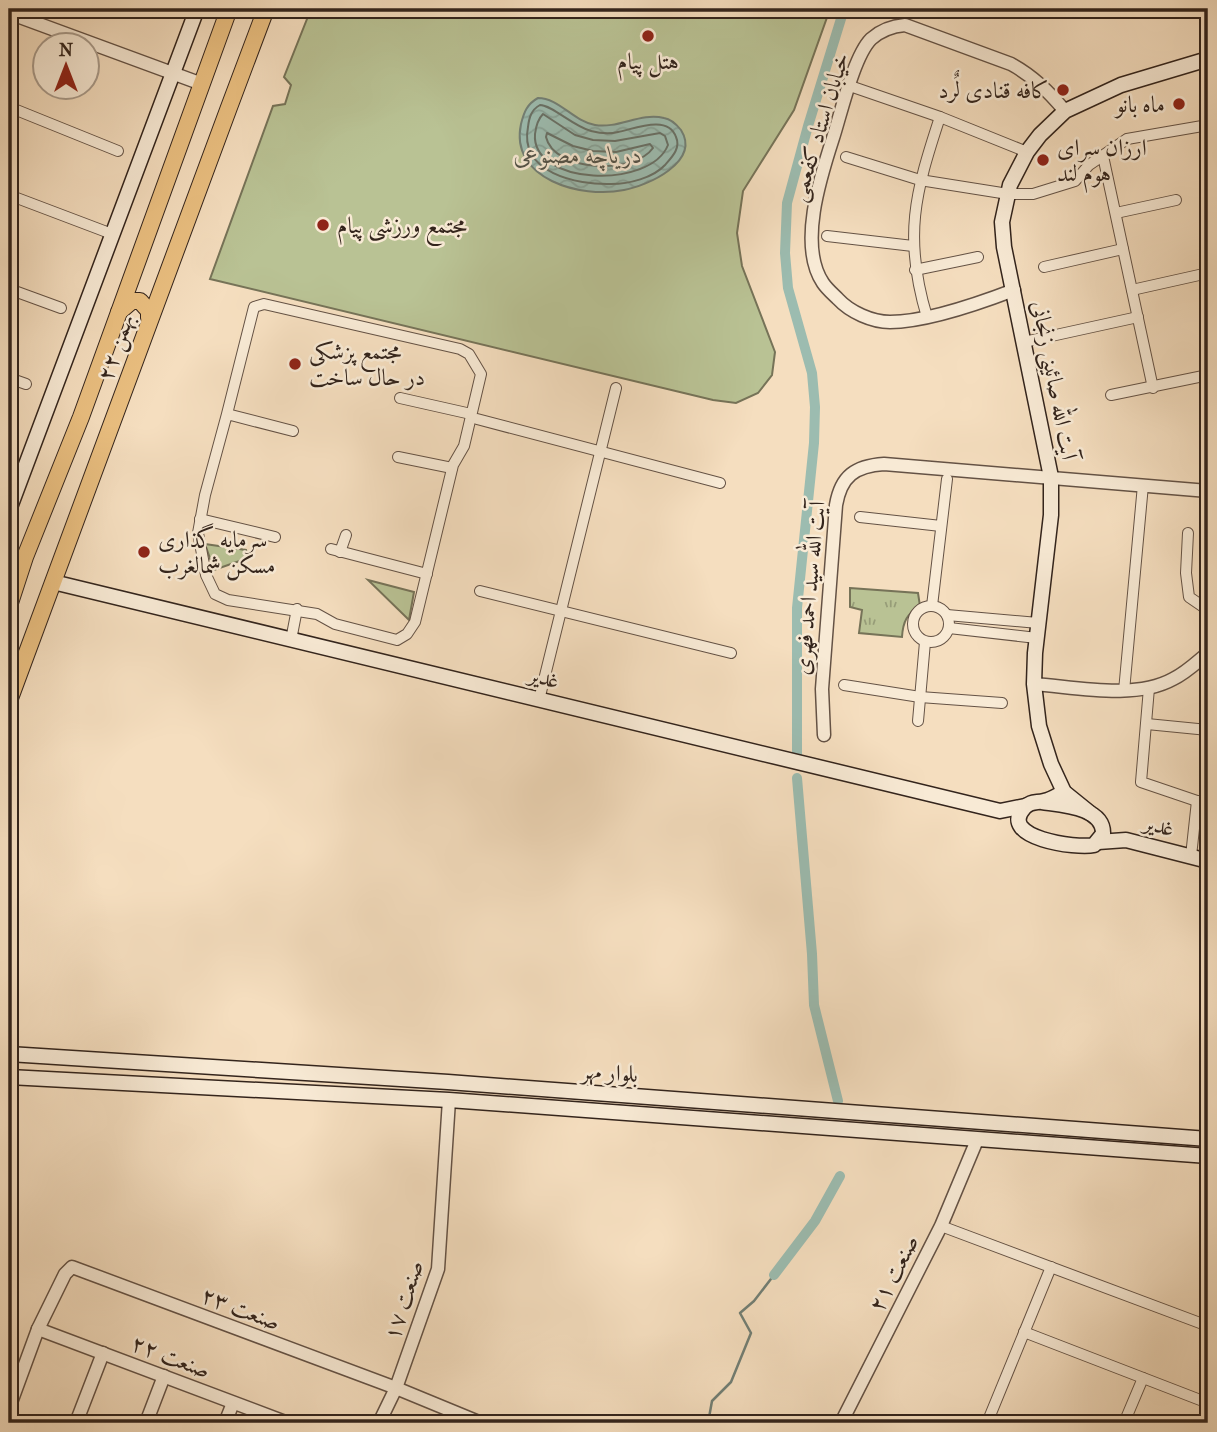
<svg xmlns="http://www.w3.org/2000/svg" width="1217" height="1432" font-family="'IM FELL French Canon',Amiri,serif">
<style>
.grass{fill:#b9c294;stroke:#767358;stroke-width:2}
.park{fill:url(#park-tufts);stroke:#767358;stroke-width:2}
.water{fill:url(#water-waves);stroke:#727f75;stroke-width:2}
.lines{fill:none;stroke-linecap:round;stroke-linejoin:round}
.shore{stroke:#687066;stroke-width:2}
.stream{stroke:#727f75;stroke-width:2.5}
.canal{stroke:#9cbcb0;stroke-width:10}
.minor-casing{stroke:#645245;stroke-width:12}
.tertiary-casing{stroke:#645245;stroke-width:15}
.secondary-casing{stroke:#33241c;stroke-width:17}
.trunk-casing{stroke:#33241c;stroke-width:18}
.minor{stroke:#f8ead5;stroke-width:10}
.tertiary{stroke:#f8ead5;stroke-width:12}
.secondary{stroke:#f8ead5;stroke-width:14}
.trunk{stroke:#eabf80;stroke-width:16}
.poi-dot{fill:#8f2418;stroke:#f8ead5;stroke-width:2.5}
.labels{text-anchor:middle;stroke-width:5;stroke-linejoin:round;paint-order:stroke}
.poi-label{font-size:23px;fill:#33241c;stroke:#f8ead5;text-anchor:start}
.street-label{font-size:23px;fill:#33241c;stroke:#f8ead5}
.water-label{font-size:24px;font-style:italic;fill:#525248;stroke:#f8ead5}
</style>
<defs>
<pattern id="park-tufts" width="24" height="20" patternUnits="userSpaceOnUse" patternTransform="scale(1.75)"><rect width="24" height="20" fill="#b9c294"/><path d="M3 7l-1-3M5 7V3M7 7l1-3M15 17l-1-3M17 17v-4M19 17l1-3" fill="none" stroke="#979d78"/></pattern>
<pattern id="water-waves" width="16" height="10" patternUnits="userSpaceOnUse" patternTransform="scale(1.75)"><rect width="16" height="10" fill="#9cbcb0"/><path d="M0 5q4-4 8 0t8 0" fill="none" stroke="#87a197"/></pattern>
</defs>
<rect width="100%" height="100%" fill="#f5debf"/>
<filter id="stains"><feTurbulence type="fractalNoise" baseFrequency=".00286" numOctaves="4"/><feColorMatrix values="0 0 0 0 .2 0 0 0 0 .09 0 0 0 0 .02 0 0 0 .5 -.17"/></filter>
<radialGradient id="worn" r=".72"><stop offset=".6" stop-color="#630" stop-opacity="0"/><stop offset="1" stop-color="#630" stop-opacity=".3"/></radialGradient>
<g class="grass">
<path d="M311,9H830L794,110L743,191L737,233L742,266L775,352L772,375L758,393L736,403L713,400L210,279L273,106L285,104L291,85L284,77Z"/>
<path d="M205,544L246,550L248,558L214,570Z"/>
<path d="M368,580L414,592L409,620Z"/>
</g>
<path class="park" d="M850,588L918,593L920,606C907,614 903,621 902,637L859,633L862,610L850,607Z"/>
<path class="water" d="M538,98C559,98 573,121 595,125C618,129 641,112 664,118C671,119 677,125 681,130C701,162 647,186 624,190C581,199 509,179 521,124C524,112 527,104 538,98Z"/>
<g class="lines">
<g class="shore">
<path d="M540,105C552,105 574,127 591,131C599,133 610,134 618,132C634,129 668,114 676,137C681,148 672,157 665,165C653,178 629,184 611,184C577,185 519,173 528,127C529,118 531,110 540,105Z"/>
<path d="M543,114L575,135L593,140L615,141L660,133L665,136L668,145C650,190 531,185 535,134C536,126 538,119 543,114Z"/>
<path d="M547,133L573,146L593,151L616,152L650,144L653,148C634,175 554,172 546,137Z"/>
</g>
<path class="stream" d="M708,1423L712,1401L731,1382L751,1333L740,1313L754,1301L774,1275"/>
<g class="canal">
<path d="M797,759V608L814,443L815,407L812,373L788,288L785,253L787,203L808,126L844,9"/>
<path d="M797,778L812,954L814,1005L838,1101"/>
<path d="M774,1275L815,1221L840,1176"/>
</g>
<g class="minor-casing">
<g id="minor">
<path d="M850,86L940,117L1027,152"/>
<path d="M9,107L118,151"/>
<path d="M1103,156L1153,388"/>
<path d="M846,157L920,180L1008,194H1033L1075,181L1089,165L1127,139L1208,125"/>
<path d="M1208,168V197"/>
<path d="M9,195L112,234"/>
<path d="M1116,213L1176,200"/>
<path d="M827,236L913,246"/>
<path d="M1044,267L1123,249"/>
<path d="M915,270L978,257"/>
<path d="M9,289L61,308"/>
<path d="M1132,290L1208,273"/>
<path d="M927,317C903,237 915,193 940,117"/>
<path d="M1024,342L1138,317"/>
<path d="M9,378L26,384"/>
<path d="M1111,395L1208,375"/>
<path d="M400,398L471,414"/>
<path d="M227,414L254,307L264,304L460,349L469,354L481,374L464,446L453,465L415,622L407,634L397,640L335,624L317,614L228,600L215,594L206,575L198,533L205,495L227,414L293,431"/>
<path d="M477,419L720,483"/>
<path d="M398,457L452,468"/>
<path d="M860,517L941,526"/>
<path d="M200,519L275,537"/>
<path d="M1188,533L1186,573L1189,597L1208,610"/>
<path d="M331,549L427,574"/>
<path d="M340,552L346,535"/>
<path d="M480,591L731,653"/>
<circle cx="931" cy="624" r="18"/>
<path d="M932,606L947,479"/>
<path d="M947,615L1038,623"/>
<path d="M949,628L1037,638"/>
<path d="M291,640L297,609"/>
<path d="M844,685L920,697L1002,703"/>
<path d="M1149,688L1141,782L1197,801"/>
<path d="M1124,691L1143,485"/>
<path d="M539,700L616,388"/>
<path d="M918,721L925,642"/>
<path d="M1147,724L1208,730"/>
<path d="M1191,856L1197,801L1208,802"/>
<path d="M941,1226L1208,1326"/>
<path d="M1024,1332L1208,1403"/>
<path d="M987,1423L1051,1267"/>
<path d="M1124,1423L1143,1378"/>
</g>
</g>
<g class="tertiary-casing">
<g id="tertiary">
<path d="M9,13L202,84"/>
<path d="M1014,290C980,303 927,322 890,322C872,322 850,312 838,299C833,294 827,289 823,283C798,246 820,178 833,138C841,113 854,56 871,39C881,30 893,26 905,25L1011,64C1033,76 1048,91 1065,111"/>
<path d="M1034,684C1076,687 1135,700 1173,679C1186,673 1197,662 1208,653"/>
<path d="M824,735L822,689L836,505C841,476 855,466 884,464L1208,491"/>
<path d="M38,1329L288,1423"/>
<path d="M9,1408L38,1329L65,1274L72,1267L396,1388L481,1423"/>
<path d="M76,1423L103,1353"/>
<path d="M146,1423L164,1376"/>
<path d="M225,1423L233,1403"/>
<path d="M379,1423L396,1388L438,1269L449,1100"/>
<path d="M841,1423L941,1226L977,1140"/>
</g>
</g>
<g class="secondary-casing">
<g id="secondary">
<path d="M9,510L197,9"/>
<path d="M9,560L25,557"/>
<path d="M53,582L1000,811L1025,806"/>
<path d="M1042,802C1062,805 1104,807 1103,834L1094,845C1077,849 997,838 1024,808C1030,801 1036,803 1044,801C1051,800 1058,795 1064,792"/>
<path d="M1090,813L1064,792L1051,764L1039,726L1034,684L1035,653L1051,515V477L1004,247L1002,222L1010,185L1027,152L1040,135L1065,111L1121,85L1208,59"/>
<path d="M1098,842L1126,840L1208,861"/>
<path d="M9,1054L448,1082L1208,1139"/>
<path d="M9,1077L449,1100L1208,1156"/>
</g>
</g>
<g class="trunk-casing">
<g id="trunk">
<path d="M119,312L132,301H140L149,311V318"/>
<path d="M9,606L25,557L81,417L229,9"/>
<path d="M9,701C95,470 179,239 266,9"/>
</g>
</g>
<use href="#minor" class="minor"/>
<use href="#tertiary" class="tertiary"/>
<use href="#secondary" class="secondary"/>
<use href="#trunk" class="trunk"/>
</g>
<g class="poi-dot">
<circle cx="648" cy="36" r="7"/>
<circle cx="1063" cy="90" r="7"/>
<circle cx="1179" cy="104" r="7"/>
<circle cx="1043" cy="160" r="7"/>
<circle cx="323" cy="225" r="7"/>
<circle cx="295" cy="364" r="7"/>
<circle cx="144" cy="552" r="7"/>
</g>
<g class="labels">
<g class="poi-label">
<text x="648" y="69" text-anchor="middle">هتل پیام</text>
<text x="1049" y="98" text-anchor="end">کافه قنادی لٌرد</text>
<text x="1165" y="112" text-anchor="end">ماه بانو</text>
<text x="1057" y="155">ارزان سرای<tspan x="1057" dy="26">هوم لند</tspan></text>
<text x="337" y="233">مجتمع ورزشی پیام</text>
<text x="309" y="359">مجتمع پزشکی<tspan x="309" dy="26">در حال ساخت</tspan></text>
<text x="158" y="547">سرمایه گذاری<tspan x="158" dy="26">مسکن شمالغرب</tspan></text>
</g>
<g class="street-label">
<text transform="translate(819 127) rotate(-73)" y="8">خیابان استاد کفعمی</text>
<text transform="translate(115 347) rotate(-71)" y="8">۲۲ بهمن</text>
<text transform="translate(1055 380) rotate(79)" y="8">آیت الله صائینی زنجانی</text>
<text transform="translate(809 588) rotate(-85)" y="8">آیت الله سید احمد فهری</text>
<text transform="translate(544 677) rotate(14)" y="8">غدیر</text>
<text transform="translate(1159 825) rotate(14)" y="8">غدیر</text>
<text transform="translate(610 1072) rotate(4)" y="8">بلوار مهر</text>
<text transform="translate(893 1273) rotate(-63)" y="8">صنعت ۲۱</text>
<text transform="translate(403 1300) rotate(-72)" y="8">صنعت ۱۷</text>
<text transform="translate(241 1308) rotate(21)" y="8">صنعت ۲۳</text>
<text transform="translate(171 1356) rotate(21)" y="8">صنعت ۲۲</text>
</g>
<g class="water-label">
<text x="578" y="163">دریاچه مصنوعی</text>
</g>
</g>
<rect width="1217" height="1432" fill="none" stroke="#f5debf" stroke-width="35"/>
<rect x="10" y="10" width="1196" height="1411" fill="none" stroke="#33241c" stroke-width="3.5"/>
<rect x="18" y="18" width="1182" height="1397" fill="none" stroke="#33241c" stroke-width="2"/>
<g transform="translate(66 66)"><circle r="33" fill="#f8ead5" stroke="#a99b8b" stroke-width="2"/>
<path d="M0-5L12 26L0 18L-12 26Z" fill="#8f2418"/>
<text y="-10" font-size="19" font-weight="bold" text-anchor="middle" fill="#33241c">N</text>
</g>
<rect width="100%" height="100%" filter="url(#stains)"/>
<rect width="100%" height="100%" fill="url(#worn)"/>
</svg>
